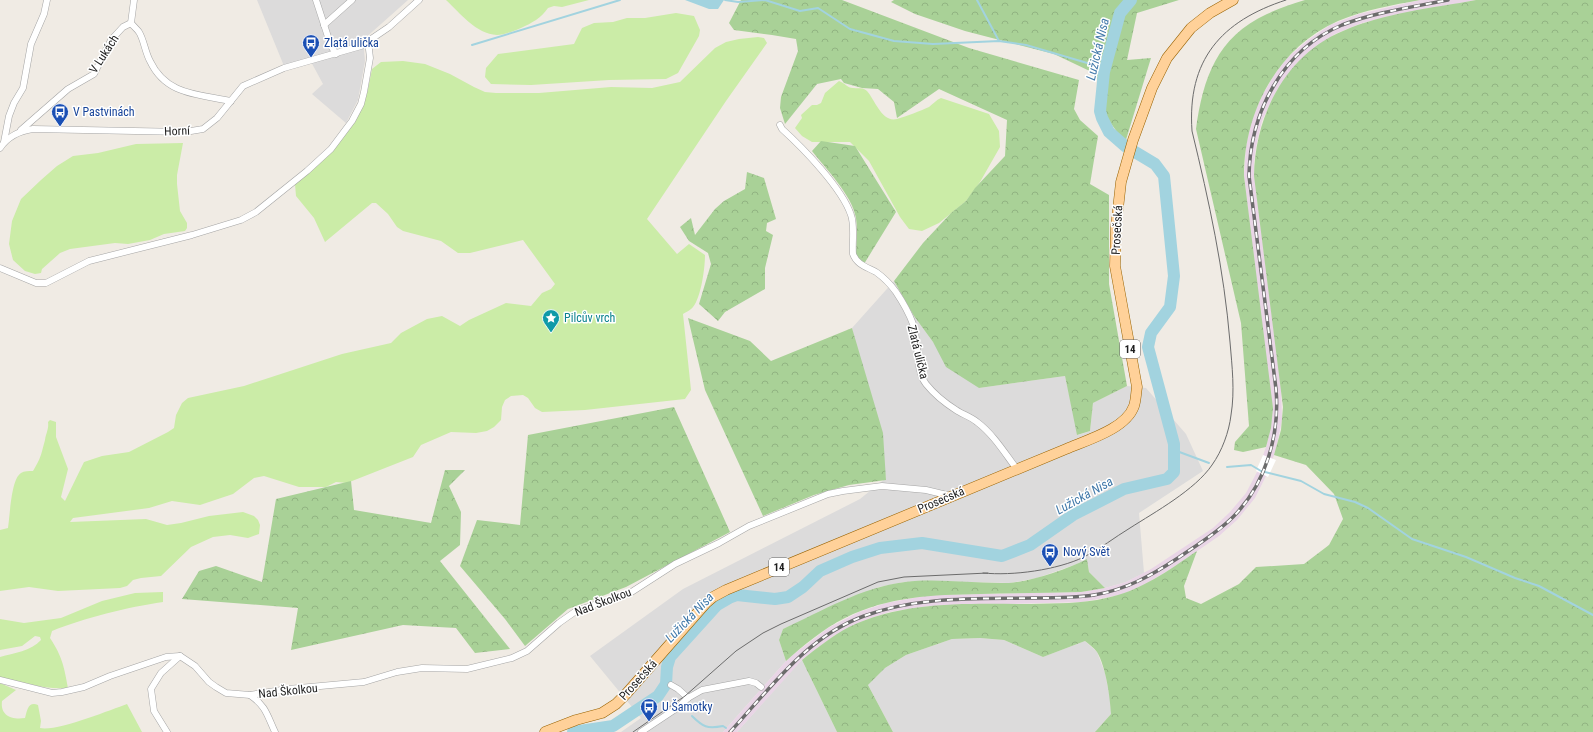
<svg xmlns="http://www.w3.org/2000/svg" width="1593" height="732" font-family="'Roboto Condensed',sans-serif">
<style>
.residential{fill:#dcdbdb}
.railway{fill:#e9d5e6}
.grass{fill:#cbeca7}
.forest{fill:url(#forest-crowns)}
.water{fill:#a2d3df}
.pier{fill:#fff}
.lines{fill:none;stroke-linecap:round;stroke-linejoin:round}
.stream{stroke:#a2d3df;stroke-width:2}
.river{stroke:#a2d3df;stroke-width:12}
.minor-casing{stroke:#a5a5a5;stroke-width:7}
.primary-casing{stroke:#986200;stroke-width:11}
.minor{stroke:#fff;stroke-width:6}
.primary{stroke:#ffd199;stroke-width:10}
.tram{stroke:#6c6c6c;stroke-width:1}
.rail-casing{stroke:#6c6c6c;stroke-width:3.5}
.rail{stroke:#fff;stroke-width:2;stroke-dasharray:6;stroke-linecap:butt}
.labels{text-anchor:middle;stroke-width:3;stroke-linejoin:round;paint-order:stroke}
.shield{fill:#fff;stroke:#626262;stroke-width:1}
.shield-label{font-size:11px;font-weight:bold;fill:#1e1e1e}
.transit-label{font-size:12px;fill:#164399;stroke:#fff;text-anchor:start}
.street-label{font-size:12px;fill:#1e1e1e;stroke:#fff}
.culture-label{font-size:12px;fill:#0d838f;stroke:#fff;text-anchor:start}
.water-label{font-size:13px;font-style:italic;fill:#437aaa;stroke:#fff}
</style>
<defs>
<pattern id="forest-crowns" width="20" height="18" patternUnits="userSpaceOnUse"><rect width="20" height="18" fill="#a9d197"/><path d="M2 6a3 3 0 1 1 6 0M12 15a3 3 0 1 1 6 0" fill="none" stroke="#91b382"/></pattern>
</defs>
<rect width="100%" height="100%" fill="#f0ebe4"/>
<g class="residential">
<path d="M257,0H408L363,40L365,61L358,100L346,123L312,94L323,84L309,58L284,66Z"/>
<path d="M894,281L914,316L933,342L979,388L1065,376L1078,435L1090,431L1093,403L1127,386L1146,388L1186,434L1203,471L1139,513L1144,573L1126,582L1105,588L1089,572L1087,559L1077,564L1037,578L1010,583L922,581L904,582L879,587L783,629L779,640L786,661L723,732H621L641,718L590,656L683,589L860,499L886,478L852,328Z"/>
<path d="M980,638L1004,640L1043,657L1085,641L1097,652L1105,673L1110,698L1111,714L1095,732H893L868,685L885,668L906,655L952,639Z"/>
<path d="M802,660L837,732H737L792,670Z"/>
</g>
<path class="railway" d="M1420,0H1476L1380,19L1362,23L1335,34L1315,48L1296,64L1277,90L1262,121L1256,147L1254,163L1256,189L1281,388L1282,420L1276,450L1266,476L1255,498L1237,520L1219,536L1174,567L1144,585L1120,595L1082,602L931,606L889,612L863,621L834,636L802,660L737,732H723L786,661L795,653L828,628L859,612L886,603L930,595L1081,592L1105,588L1126,582L1151,569L1213,528L1230,512L1246,493L1257,472L1266,447L1272,418L1244,176L1246,146L1252,118L1262,96L1274,75L1288,57L1308,40L1330,25L1359,14Z"/>
<g class="grass">
<path d="M446,0H589L562,7L554,6L548,8C541,18 532,23 521,28C514,31 504,35 497,35C476,34 460,13 446,0Z"/>
<path d="M676,13L694,16L700,30L699,36L678,73L666,79L609,80L531,85L491,84L485,77L486,68L498,54L574,44L582,28L594,23L613,22L627,18H645Z"/>
<path d="M758,37L764,38L767,43L726,101L647,219L677,254L689,244L705,255C705,268 701,297 693,307C691,310 686,312 683,314L691,390L685,399L585,410L542,412L535,408L528,398L523,395L511,396L505,400L502,407L501,420L494,427L487,431L476,433L451,432L421,445L413,457L347,483L336,482L326,487H299L264,476L254,478L233,494L200,505L172,501L149,508L73,518L70,522L146,519L167,525L181,523L209,516L243,512L254,516L258,520L260,525L259,534L248,538L230,535L213,537L191,547L161,576L141,578L133,580L127,586L120,588L58,591L29,587L0,591V530L8,528C10,516 11,479 21,473C24,471 29,471 33,471C41,458 41,455 45,440C46,433 49,429 48,422L50,420L56,422V437L68,469L61,497L65,501L84,462L102,456L129,452L168,432L174,428L176,415L182,403L188,398L244,386L342,354L391,343L401,333L427,319L442,316L460,326L469,320L506,303L531,306L542,293L551,289L555,284L523,240L470,253H458L441,241L403,231L397,227L388,214L376,203H372L325,242L314,218L296,196L295,184L330,154L354,123L363,107L368,89L372,69L381,62L403,61L425,64L450,74L474,87L485,92L496,93H539L611,87L652,88L680,82L715,48L726,42L739,39Z"/>
<path d="M839,81C845,83 847,88 853,88C858,89 863,87 867,91C875,100 882,123 897,119C907,116 920,111 929,107C933,104 936,100 941,98L989,114L999,131L1000,147L980,182L966,201L939,223L922,231L909,229L900,217L869,161L850,142H812L802,136L795,128L802,118L801,115L812,105H817L821,103L825,93Z"/>
<path d="M183,143L177,175V184L180,211L187,223V228L185,231L164,234L150,240L128,244L115,243L70,249L60,253L42,269L41,273L35,274L25,271L13,260L9,244L12,221L21,199L41,180L57,166L73,156L98,153L136,144Z"/>
<path d="M163,592V602C128,607 84,618 52,631L50,638C62,656 64,666 68,688C45,690 23,682 0,677V657C14,653 31,651 41,640L40,637L35,636L22,646L0,650V619L24,623L61,618L102,601L135,593Z"/>
<path d="M0,683L16,690L2,701C0,716 12,720 25,718C27,711 28,701 38,705L41,721L40,728C56,732 110,710 127,704L142,732H0Z"/>
</g>
<g class="forest">
<path d="M741,0H842L969,48L1079,80L1074,109L1080,120L1098,136L1090,184L1109,195V284L1127,386L1093,403L1090,431L1077,435L1065,376L979,388L946,367L933,342L914,316L894,281L923,243L951,213L966,201L975,188L1005,156L1007,120L939,89L897,118L894,102L878,89L862,88L844,83L841,79L817,84L785,124L780,108L781,97L798,51L796,39L772,35L734,30L729,23Z"/>
<path d="M894,0H1179L1137,13L1127,60L1151,58L1125,143L1107,118L1096,74L1054,54L965,31L915,14L891,2Z"/>
<path d="M1305,0H1420C1393,5 1364,10 1338,21C1277,48 1244,112 1244,176L1273,408L1271,428L1266,447L1243,452L1234,450L1235,442L1249,426L1241,323L1196,129C1203,78 1217,37 1267,14C1279,8 1292,4 1305,0Z"/>
<path d="M1476,0H1593V732H1095L1111,714C1110,697 1106,667 1097,652C1094,648 1089,644 1085,641L1043,657L1004,640L980,638L952,639L906,655L885,668L868,685L893,732H837L802,660C817,648 832,636 849,627C906,600 970,604 1031,604C1056,603 1082,604 1106,598C1141,591 1169,570 1197,551L1184,586L1186,598L1201,604L1239,584L1256,567L1304,564L1329,545L1343,519L1334,494L1306,465L1274,455L1281,430L1283,407L1254,176C1255,116 1285,55 1343,31C1383,13 1433,8 1476,0Z"/>
<path d="M821,141L855,146L896,212L864,264L856,256C856,243 858,231 856,218C852,195 826,169 812,151Z"/>
<path d="M747,172L764,178L776,219L767,223L766,231L773,235L765,268V289L725,312L718,321L699,304L711,264L708,253L689,241L680,227L691,218L695,235L715,209L724,201L745,189Z"/>
<path d="M688,318L750,341L771,361L852,328L883,433L886,480L849,485L814,495L763,516L705,390Z"/>
<path d="M674,407L730,532L626,587L568,609L525,646L505,619L460,566L477,520L520,525L528,435Z"/>
<path d="M445,470H465L449,486L461,512L460,545L440,561L510,649L475,653L456,628L403,625L291,650L298,608L182,599L199,571L216,566L262,582L276,499L351,481L354,510L431,523Z"/>
<path d="M1087,559L1089,572L1105,588L1081,592C1048,593 1014,593 981,594C932,595 889,596 845,618C823,629 804,645 786,661L779,640L783,629C822,611 862,587 905,582C939,578 974,584 1009,583C1032,581 1066,570 1087,559Z"/>
</g>
<path class="water" d="M685,0H724L718,9H709Z"/>
<path class="pier" d="M1263,455L1276,460L1268,477L1256,471Z"/>
<g class="lines">
<g class="stream">
<path d="M725,0L738,2L765,0L800,11L818,8L850,29L894,41L933,44L999,41L1026,45L1094,65L1106,66"/>
<path d="M977,0L999,41"/>
<path d="M472,45L620,0"/>
<path d="M1174,450L1209,463"/>
<path d="M1227,467L1251,465L1261,471L1301,481L1324,494L1355,502L1368,508L1412,539L1466,557L1515,578L1539,586L1593,615"/>
<path d="M692,716C703,727 707,729 723,726L726,728"/>
</g>
<path class="river" d="M573,732L613,726L658,696L666,684L667,667L670,657L717,605L729,598L737,595L775,599L788,597L803,587L820,571L852,557L880,548L922,543L1002,556L1030,545L1073,515L1124,489L1167,479L1174,472V444L1148,347L1151,333L1170,307L1174,276L1164,176L1155,164L1125,146L1109,132L1102,118L1100,111L1104,72L1120,13L1131,0"/>
<g class="minor-casing">
<g id="minor">
<path d="M134,0L131,23C133,26 137,29 139,32C144,40 145,52 150,61C166,95 197,94 231,101"/>
<path d="M316,0L331,46L336,54"/>
<path d="M324,25L352,0"/>
<path d="M780,125L782,129C803,148 842,188 851,215C855,226 852,242 853,254C857,265 867,267 876,272C883,277 891,285 896,292C902,301 909,313 913,324C919,341 915,370 926,384C934,394 945,403 956,410C962,414 971,417 977,422C993,434 1004,452 1016,468"/>
<path d="M21,130L68,89L94,74L111,40L123,27L131,23"/>
<path d="M4,142L9,116L14,103L23,88L31,44L44,14L47,0"/>
<path d="M0,148C8,136 19,131 33,129L185,132L203,129L217,118L243,86L284,68L361,46L389,27L419,0"/>
<path d="M0,268L36,283H46L89,261L192,235L241,220L256,212L307,171L331,149L352,121L361,104L364,92L370,58L368,41"/>
<path d="M0,680L52,693L62,692L84,687L110,676L166,657L180,656L195,666L209,682L216,687L226,693L250,695L288,689L364,682L397,672L422,668L467,669L512,658L527,651L559,623L576,611L630,593L675,564L719,543L749,526L828,494L843,491L882,486L926,490L951,496"/>
<path d="M671,685L678,689L688,698"/>
<path d="M250,695C266,706 267,715 275,732"/>
<path d="M167,732L154,711L151,689L161,673L180,656"/>
<path d="M641,732L677,708L688,698L702,690L749,681L756,683L761,687"/>
</g>
</g>
<g class="primary-casing">
<path id="primary" d="M545,732L576,720L602,713L616,704L626,694L706,603L713,597L726,590L1066,449C1087,440 1126,429 1134,406C1136,400 1136,393 1137,387L1115,266L1116,227L1121,182L1133,140L1152,88L1167,58L1191,28L1210,13L1233,0"/>
</g>
<use href="#minor" class="minor"/>
<use href="#primary" class="primary"/>
<g class="tram">
<path d="M983,573C1013,576 1057,570 1084,557C1100,549 1115,537 1130,528C1155,512 1195,490 1212,465C1222,451 1229,432 1231,415C1235,391 1232,366 1230,342C1224,270 1209,201 1192,131C1187,60 1221,21 1286,0"/>
<path d="M633,732L685,696L736,651L763,633L781,624L878,582L904,577L988,573"/>
</g>
<g class="rail-casing">
<path id="rail" d="M730,732C770,689 806,637 864,616C918,596 977,599 1034,598C1054,598 1074,598 1094,595C1126,590 1152,575 1178,558C1197,545 1217,533 1233,517C1266,484 1280,434 1276,389L1249,176C1250,113 1282,50 1342,25C1376,12 1413,7 1448,0"/>
</g>
<use href="#rail" class="rail"/>
</g>
<defs>
<g id="bus-pin" transform="scale(0.9)"><path d="M0 17L-7.5 6A9.5 9.5 0 1 1 7.5 6Z" fill="#1a4fb4" stroke="#fff"/><path d="M-5-6H5V4H4V6H2V4H-2V6H-4V4H-5ZM-3.5-4V0h7V-4ZM-3.5 1.2v1.5H-2V1.2ZM2 1.2v1.5H3.5V1.2Z" fill="#fff"/></g>
<g id="sight-pin" transform="scale(0.9)"><path d="M0 17L-7.5 6A9.5 9.5 0 1 1 7.5 6Z" fill="#0f9aa8" stroke="#fff"/><path d="M0-6L1.8-2.2L6-1.7L2.9 1.2L3.7 5.4L0 3.3L-3.7 5.4L-2.9 1.2L-6-1.7L-1.8-2.2Z" fill="#fff"/></g>
</defs>
<g fill-rule="evenodd">
<use href="#bus-pin" x="311" y="43"/>
<use href="#bus-pin" x="60" y="112"/>
<use href="#sight-pin" x="551" y="318"/>
<use href="#bus-pin" x="1050" y="552"/>
<use href="#bus-pin" x="649" y="707"/>
</g>
<g class="labels">
<g class="shield">
<rect x="1120" y="340" width="20" height="18" rx="3"/>
<rect x="769" y="558" width="20" height="18" rx="3"/>
</g>
<g class="shield-label">
<text x="1130" y="353">14</text>
<text x="779" y="571">14</text>
</g>
<g class="transit-label">
<text x="324" y="47">Zlatá ulička</text>
<text x="73" y="116">V Pastvinách</text>
<text x="1063" y="556">Nový Svět</text>
<text x="662" y="711">U Šamotky</text>
</g>
<g class="street-label">
<text transform="translate(104 54) rotate(-57)" y="4">V Lukách</text>
<text transform="translate(177 131) rotate(-2)" y="4">Horní</text>
<text transform="translate(1117 230) rotate(-87)" y="4">Prosečská</text>
<text transform="translate(918 352) rotate(76)" y="4">Zlatá ulička</text>
<text transform="translate(941 500) rotate(-23)" y="4">Prosečská</text>
<text transform="translate(603 602) rotate(-21)" y="4">Nad Školkou</text>
<text transform="translate(638 680) rotate(-48)" y="4">Prosečská</text>
<text transform="translate(288 691) rotate(-6)" y="4">Nad Školkou</text>
</g>
<g class="culture-label">
<text x="564" y="322">Pilcův vrch</text>
</g>
<g class="water-label">
<text transform="translate(1097 49) rotate(-77)" y="5">Lužická Nisa</text>
<text transform="translate(1084 495) rotate(-29)" y="5">Lužická Nisa</text>
<text transform="translate(689 617) rotate(-46)" y="5">Lužická Nisa</text>
</g>
</g>
</svg>
